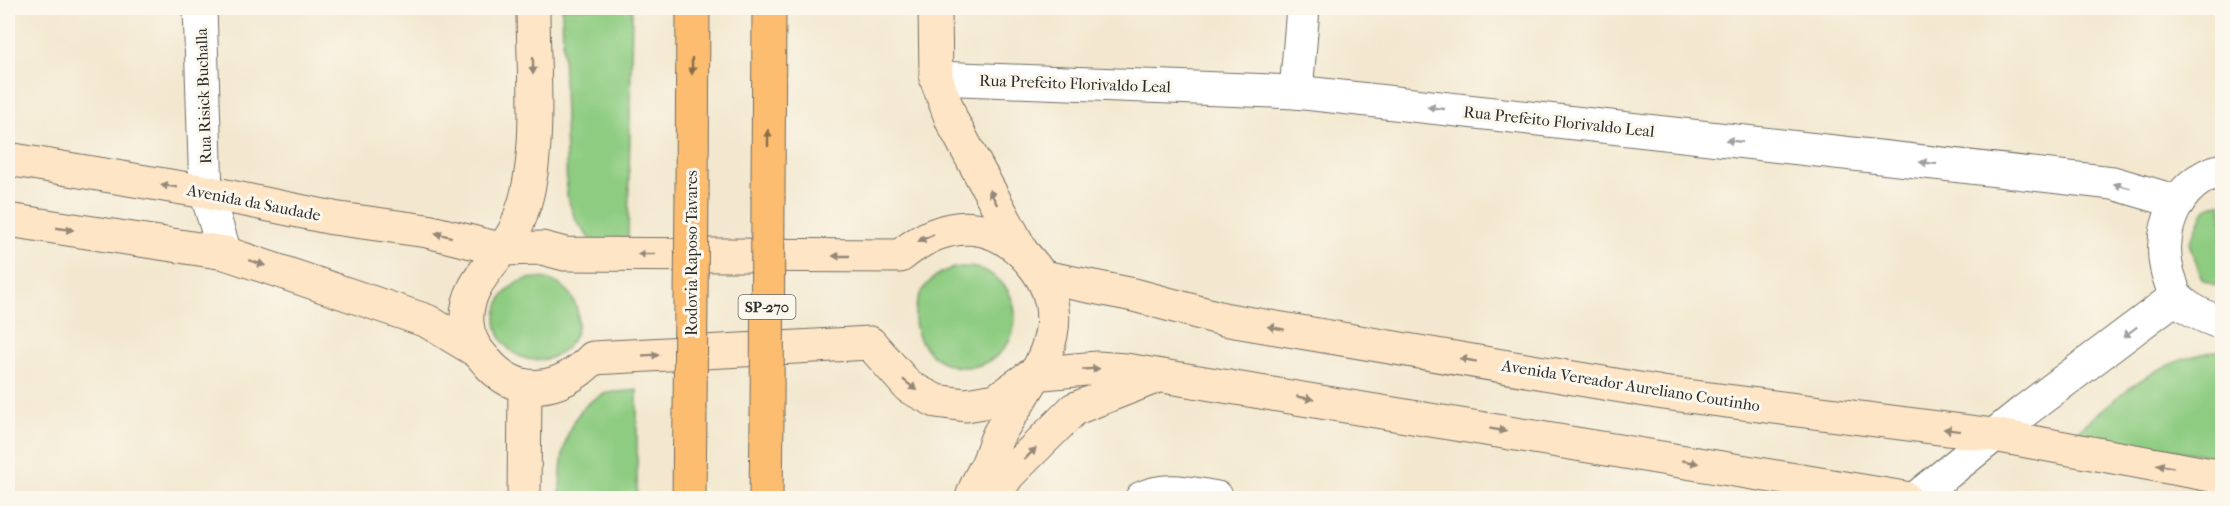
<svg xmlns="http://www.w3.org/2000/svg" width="2230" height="506" font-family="'IM FELL French Canon',serif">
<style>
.green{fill:#8ecc81;stroke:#5c7c56;stroke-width:1.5}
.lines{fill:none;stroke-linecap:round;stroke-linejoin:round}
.street-casing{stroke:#716d64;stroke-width:35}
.secondary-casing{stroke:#716d64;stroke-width:35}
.highway-casing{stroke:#716d64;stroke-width:35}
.street{stroke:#fff;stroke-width:33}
.secondary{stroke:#fee5c5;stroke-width:33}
.highway{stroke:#fcbd6f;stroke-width:33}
.highway-bridge-casing{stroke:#716d64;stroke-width:35;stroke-linecap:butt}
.highway-bridge{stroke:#fcbd6f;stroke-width:33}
.oneway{fill:#948878}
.oneway2{fill:#896d4a}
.oneway3{fill:#a0a0a0}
.labels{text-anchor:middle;stroke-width:6;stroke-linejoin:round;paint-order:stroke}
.shield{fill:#fbf7ec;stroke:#696865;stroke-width:1.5}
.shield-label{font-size:15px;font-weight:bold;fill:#2b2b2b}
.street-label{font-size:16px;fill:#2b2b2b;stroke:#fbf7ec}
</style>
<rect width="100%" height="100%" fill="#fbf7ec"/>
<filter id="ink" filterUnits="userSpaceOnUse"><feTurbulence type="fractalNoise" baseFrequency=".0167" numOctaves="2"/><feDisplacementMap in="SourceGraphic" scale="12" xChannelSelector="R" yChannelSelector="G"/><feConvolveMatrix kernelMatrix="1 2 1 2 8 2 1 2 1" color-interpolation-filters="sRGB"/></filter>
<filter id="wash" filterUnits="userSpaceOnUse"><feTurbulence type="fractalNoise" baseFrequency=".008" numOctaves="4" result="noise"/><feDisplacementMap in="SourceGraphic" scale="24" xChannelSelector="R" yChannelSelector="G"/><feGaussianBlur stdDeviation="1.35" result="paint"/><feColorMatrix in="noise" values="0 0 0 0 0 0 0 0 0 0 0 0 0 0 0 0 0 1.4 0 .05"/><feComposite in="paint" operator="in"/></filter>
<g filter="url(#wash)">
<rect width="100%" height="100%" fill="#f3e8cf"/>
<g class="green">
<path d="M562,8H632L628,241L592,242L575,219L567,196Z"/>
<path d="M2222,202V289L2202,279L2189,243L2206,208Z"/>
<circle cx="965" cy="317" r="50"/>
<circle cx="537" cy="319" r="41"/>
<path d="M2222,350V458L2074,434C2125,391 2152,361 2222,350Z"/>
<path d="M637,390V498H560C560,461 563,411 604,394C613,391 627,392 637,390Z"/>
</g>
</g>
<g filter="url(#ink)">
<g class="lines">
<g class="street-casing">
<g id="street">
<path d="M200,8L206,192L225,253"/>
<path d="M936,78L1296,92L2113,183L2178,202"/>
<path d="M1296,92L1303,8"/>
<path d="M2222,170C2175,181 2155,235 2169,277C2172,284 2173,294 2178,299C2190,311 2207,318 2222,323"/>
<path d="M1142,498C1167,486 1192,494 1217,498"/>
<path d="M1916,498L2023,412L2176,297"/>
</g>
</g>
<g class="secondary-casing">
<g id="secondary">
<path d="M533,8C533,67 541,146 525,202C522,212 518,223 514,232C497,262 464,284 467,323C468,339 476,350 487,362C519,399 561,391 593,358L870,343L909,387L936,401L966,405L996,400L1033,374L1097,368L1126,370L1905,498"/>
<path d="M935,8L936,78L952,121L1020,248"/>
<path d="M8,159L206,192L333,218L427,231L500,249L542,248L565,254L900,256C946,218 996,217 1034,266C1050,286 1056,310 1051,335C1045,367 1017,403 1000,432C994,442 992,455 987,465C981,477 975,486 972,498"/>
<path d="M8,220L225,253L427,321L477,351"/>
<path d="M1043,277L1134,295L1223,319L1663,393L1994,435L2222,477"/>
<path d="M524,498L525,386"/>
<path d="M993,498L1008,475L1074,409L1158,376"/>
</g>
</g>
<g class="highway-casing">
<g id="highway">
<path d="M692,193L693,8"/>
<path d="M768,196L769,8"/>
<path d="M689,498L690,410"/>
<path d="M766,498L767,417"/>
</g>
</g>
<use href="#street" class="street"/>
<use href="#secondary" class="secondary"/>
<use href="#highway" class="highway"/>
<g class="highway-bridge-casing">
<g id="highway-bridge">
<path d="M690,410L692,193"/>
<path d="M767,417L768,196"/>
</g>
</g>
<use href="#highway-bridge" class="highway-bridge"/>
</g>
<defs><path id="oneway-solid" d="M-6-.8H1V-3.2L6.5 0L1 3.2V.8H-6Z" transform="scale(1.5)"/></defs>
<g class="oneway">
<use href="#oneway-solid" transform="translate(533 66) rotate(90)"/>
<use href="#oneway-solid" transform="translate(169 186) rotate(-171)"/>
<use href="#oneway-solid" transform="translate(993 197) rotate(-118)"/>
<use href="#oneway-solid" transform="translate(65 229) rotate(8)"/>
<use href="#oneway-solid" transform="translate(443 235) rotate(-166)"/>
<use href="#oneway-solid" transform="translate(926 238) rotate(156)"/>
<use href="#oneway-solid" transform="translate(646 254) rotate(-180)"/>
<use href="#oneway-solid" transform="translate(841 256) rotate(-180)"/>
<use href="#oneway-solid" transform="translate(257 263) rotate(18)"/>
<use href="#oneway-solid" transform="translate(1276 328) rotate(-170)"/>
<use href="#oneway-solid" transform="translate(651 355) rotate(-3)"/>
<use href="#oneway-solid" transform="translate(1468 360) rotate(-170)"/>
<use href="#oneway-solid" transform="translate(1091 369) rotate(-3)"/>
<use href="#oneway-solid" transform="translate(910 385) rotate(39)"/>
<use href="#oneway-solid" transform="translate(1305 398) rotate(10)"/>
<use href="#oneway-solid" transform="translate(1498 430) rotate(10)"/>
<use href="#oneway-solid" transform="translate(1952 430) rotate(-173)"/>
<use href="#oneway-solid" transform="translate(1030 454) rotate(-45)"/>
<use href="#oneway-solid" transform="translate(1690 462) rotate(10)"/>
<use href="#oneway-solid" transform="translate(2165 466) rotate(-170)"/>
</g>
<g class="oneway2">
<use href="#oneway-solid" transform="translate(692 66) rotate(90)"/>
<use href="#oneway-solid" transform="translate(768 138) rotate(-90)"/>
</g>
<g class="oneway3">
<use href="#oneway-solid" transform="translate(1436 108) rotate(-174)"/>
<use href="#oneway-solid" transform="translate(1734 141) rotate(-174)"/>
<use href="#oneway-solid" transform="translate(1928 163) rotate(-174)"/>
<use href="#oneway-solid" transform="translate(2122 186) rotate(-165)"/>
<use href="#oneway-solid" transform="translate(2130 332) rotate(143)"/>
</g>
</g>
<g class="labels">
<rect class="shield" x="738.5" y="295" width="57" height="24" rx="4.5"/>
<g class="shield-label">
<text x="767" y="312">SP-270</text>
</g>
<g class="street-label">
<text transform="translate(1075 83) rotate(2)" y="6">Rua Prefeito Florivaldo Leal</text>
<text transform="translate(203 96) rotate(-92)" y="6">Rua Risick Buchalla</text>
<text transform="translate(1559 121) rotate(6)" y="6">Rua Prefeito Florivaldo Leal</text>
<text transform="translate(254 202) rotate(11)" y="6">Avenida da Saudade</text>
<text transform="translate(691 253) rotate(-90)" y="6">Rodovia Raposo Tavares</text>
<text transform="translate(1631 385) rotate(9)" y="6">Avenida Vereador Aureliano Coutinho</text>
</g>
</g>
<rect width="2230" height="506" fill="none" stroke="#fbf7ec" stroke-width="30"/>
</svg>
